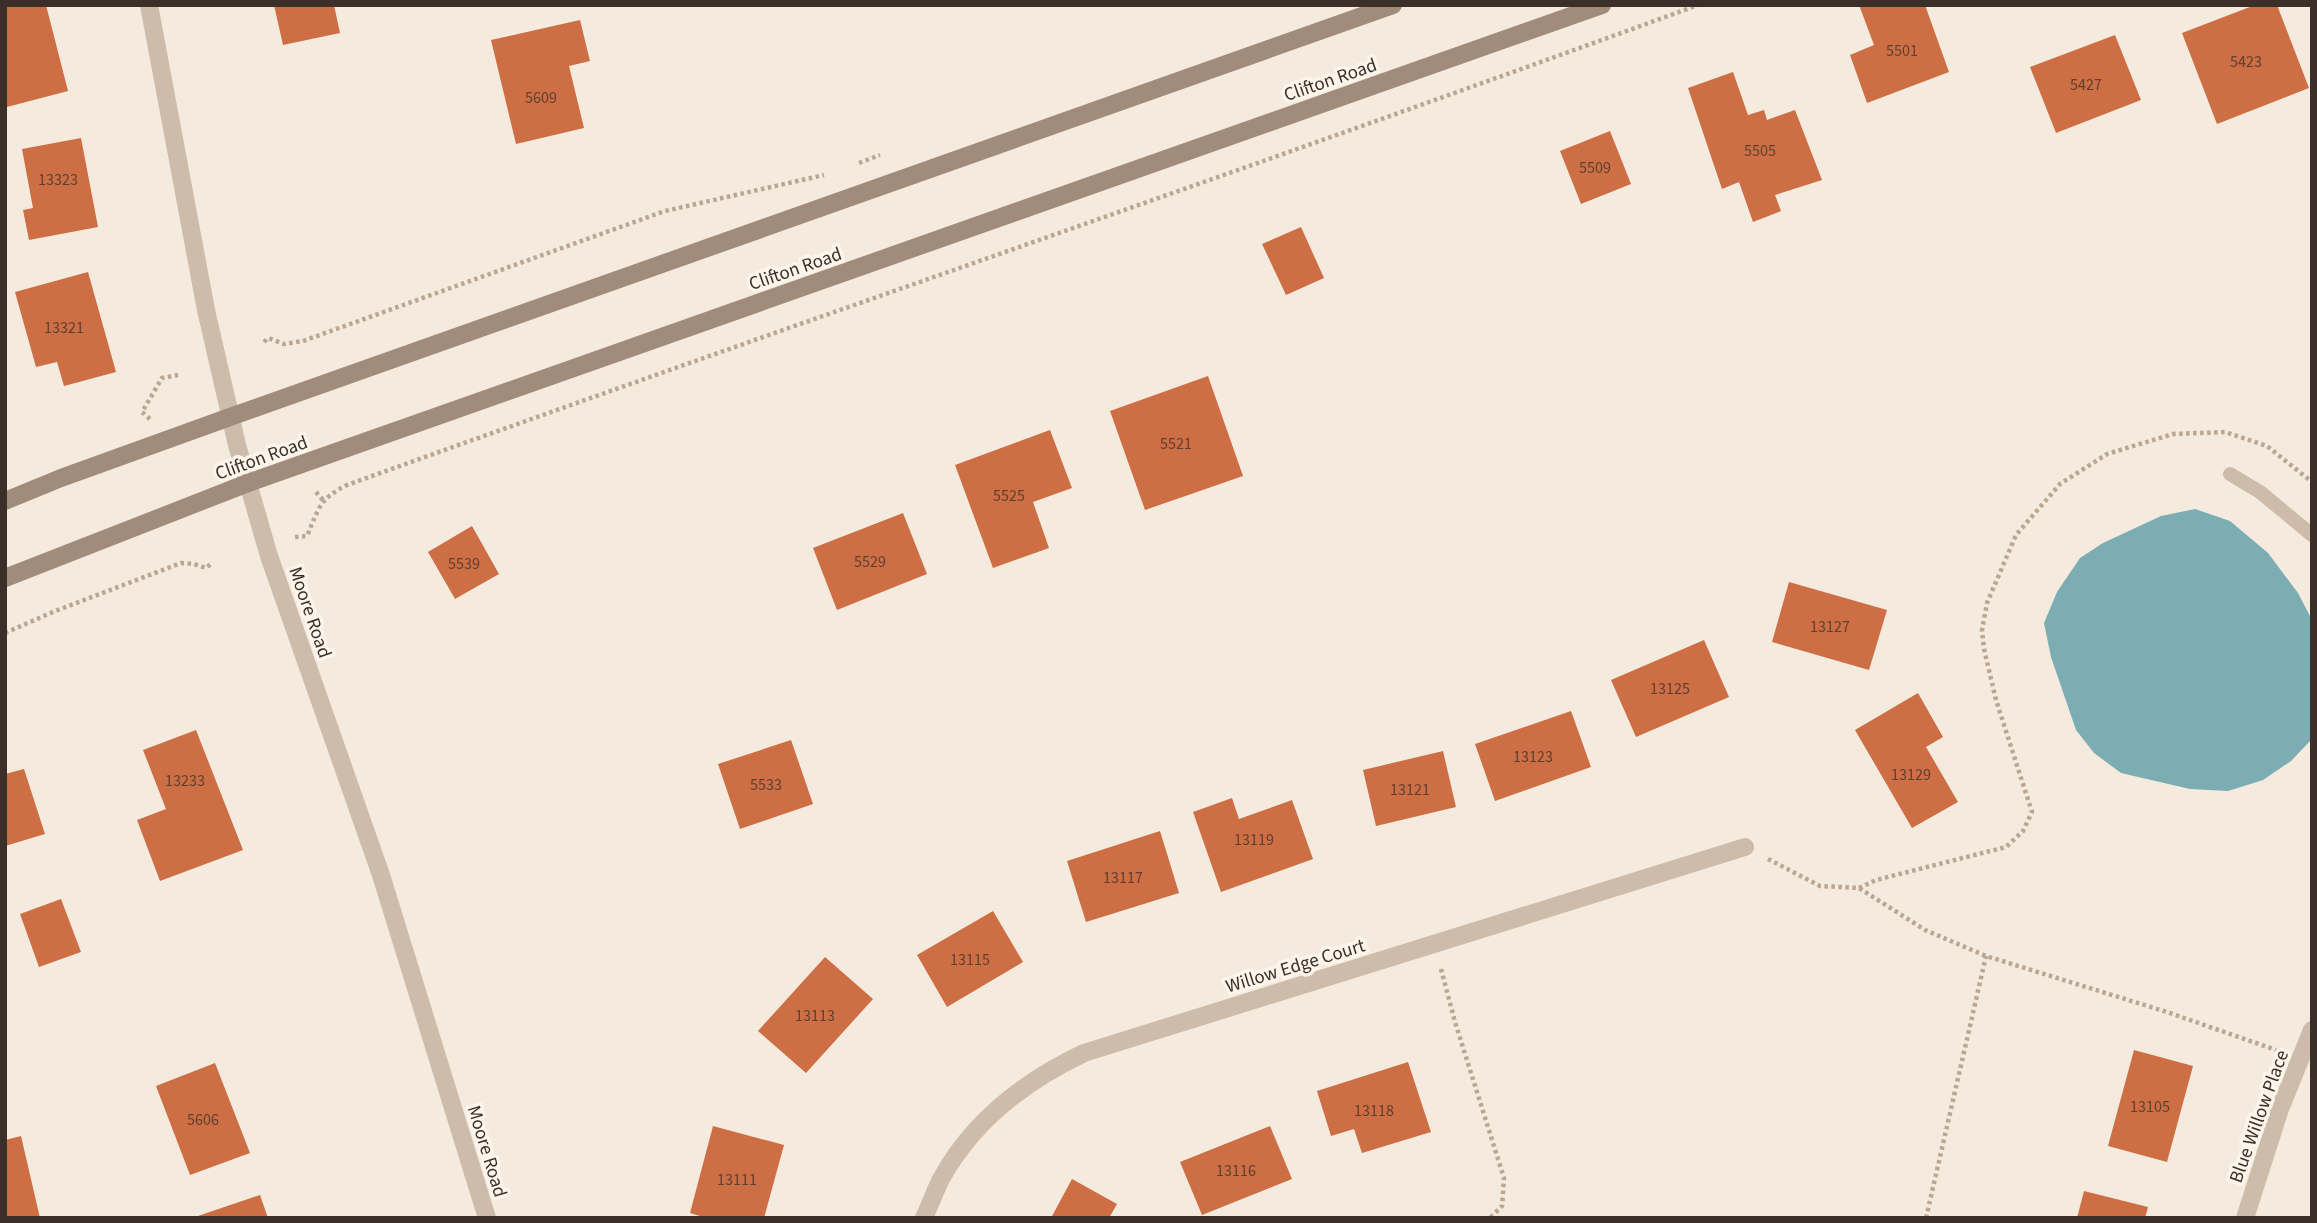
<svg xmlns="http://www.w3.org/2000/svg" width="2317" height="1223" font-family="'Source Sans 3',sans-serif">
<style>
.water{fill:#7badb3}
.building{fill:#cd6e44}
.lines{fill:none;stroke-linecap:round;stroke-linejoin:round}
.path{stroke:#b9a693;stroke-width:4.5;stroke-dasharray:3.5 3.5;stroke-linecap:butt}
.lane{stroke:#cdbca9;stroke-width:14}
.street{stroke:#cdbca9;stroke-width:18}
.secondary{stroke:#a18b7a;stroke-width:18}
.labels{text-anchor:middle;stroke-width:7;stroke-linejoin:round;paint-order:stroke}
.number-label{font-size:16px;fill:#5f4030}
.street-label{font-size:19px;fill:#3a3029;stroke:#fbf5eb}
</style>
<rect width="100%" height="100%" fill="#f4ebde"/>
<path class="water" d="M2195,509L2230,521L2268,553L2298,593L2312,620V739L2291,761L2263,780L2228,791L2190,789L2121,773L2094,753L2076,730L2051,657L2044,623L2057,592L2080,558L2103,543L2161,516Z"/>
<g class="building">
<path d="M14,5H46L68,91L7,107L5,7Z"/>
<path d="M274,5H334L340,33L283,45Z"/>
<path d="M1859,5H1925L1949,72L1867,103L1850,55L1874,45Z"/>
<path d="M2255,5H2277L2309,88L2217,124L2182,33Z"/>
<path d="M580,20L590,61L569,66L584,128L516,144L491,40Z"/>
<path d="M2115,35L2141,100L2056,133L2030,67Z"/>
<path d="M1733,72L1748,115L1764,110L1767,120L1795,110L1822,180L1775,195L1781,211L1753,222L1739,182L1722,189L1688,88Z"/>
<path d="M1610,131L1631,184L1581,204L1560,151Z"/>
<path d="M81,138L98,227L29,240L23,210L33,208L22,149Z"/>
<path d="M1301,227L1324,278L1286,295L1262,244Z"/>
<path d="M88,272L116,372L64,386L57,362L36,367L15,292Z"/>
<path d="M1208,376L1243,476L1145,510L1110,411Z"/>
<path d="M1050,430L1072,488L1033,502L1049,548L993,568L955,465Z"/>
<path d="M903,513L927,574L837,610L813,548Z"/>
<path d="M472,526L499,574L455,599L428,552Z"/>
<path d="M1789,582L1887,610L1869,670L1772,642Z"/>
<path d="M1704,640L1729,697L1636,737L1611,680Z"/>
<path d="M1918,693L1943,737L1926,747L1958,802L1912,828L1855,730Z"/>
<path d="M1571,711L1591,767L1495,801L1475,744Z"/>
<path d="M196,730L243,850L160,881L137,820L166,809L143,750Z"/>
<path d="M791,740L813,804L740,829L718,764Z"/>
<path d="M1443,751L1456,807L1376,826L1363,770Z"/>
<path d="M24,769L45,834L5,846V774Z"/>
<path d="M1232,798L1239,819L1292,800L1313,859L1221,892L1193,812Z"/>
<path d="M1160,831L1179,893L1086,922L1067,861Z"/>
<path d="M61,899L81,952L39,967L20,914Z"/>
<path d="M993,911L1023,962L947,1007L917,955Z"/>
<path d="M825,957L873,999L806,1073L758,1031Z"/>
<path d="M2134,1050L2193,1066L2167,1162L2108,1146Z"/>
<path d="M1408,1062L1431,1132L1362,1153L1354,1129L1331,1136L1317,1091Z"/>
<path d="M215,1063L250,1153L190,1175L156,1086Z"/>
<path d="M713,1126L784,1145L764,1218H706L690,1213Z"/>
<path d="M1270,1126L1292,1179L1202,1215L1180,1162Z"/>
<path d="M21,1136L40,1218H5V1140Z"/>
<path d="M1072,1179L1117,1204L1109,1218H1051Z"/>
<path d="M2084,1191L2148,1207L2145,1218H2077Z"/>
<path d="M260,1195L268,1218H195V1217Z"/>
</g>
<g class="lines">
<g class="path">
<path d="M859,163L880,155"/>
<path d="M264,342L268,338L284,344L303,341L665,211L824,175"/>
<path d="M150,419L142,412L162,378L178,375"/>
<path d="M316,492L323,500"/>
<path d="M295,537L307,536C319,508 319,499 347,485C797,323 1249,169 1698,5"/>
<path d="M5,633L53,612L181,563L194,564L206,568L212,563"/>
<path d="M1768,859L1820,886L1859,888L1925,930L1986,956L2167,1012L2276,1050"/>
<path d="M1859,888L1876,880L2006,847L2023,831L2032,812L1996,700L1984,649L1982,630L1987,603L2016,535L2060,484L2107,454L2173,434L2225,432L2267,446L2312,482"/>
<path d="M1441,969L1455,1022L1504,1178L1502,1206L1490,1218"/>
<path d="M1926,1218L1986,956"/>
</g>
<path class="lane" d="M2230,474L2260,492L2312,535"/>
<g class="street">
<path d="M149,5L206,310L237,445L269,556L381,875L487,1218"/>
<path d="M924,1218C930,1205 935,1191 941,1179C973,1121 1025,1081 1084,1053L1745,847"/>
<path d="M2245,1218L2280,1109L2312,1030"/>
</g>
<g class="secondary">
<path d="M5,501L61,478L230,417L1393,5"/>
<path d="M5,578L248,483L1602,5"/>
</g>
</g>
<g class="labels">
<g class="number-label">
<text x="1902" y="56">5501</text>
<text x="2246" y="67">5423</text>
<text x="2086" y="90">5427</text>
<text x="541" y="103">5609</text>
<text x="1760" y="156">5505</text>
<text x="1595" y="173">5509</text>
<text x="58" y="185">13323</text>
<text x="64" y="333">13321</text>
<text x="1176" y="449">5521</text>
<text x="1009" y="501">5525</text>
<text x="870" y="567">5529</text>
<text x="464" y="569">5539</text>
<text x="1830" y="632">13127</text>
<text x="1670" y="694">13125</text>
<text x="1533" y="762">13123</text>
<text x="1911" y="780">13129</text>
<text x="185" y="786">13233</text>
<text x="766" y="790">5533</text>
<text x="1410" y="795">13121</text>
<text x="1254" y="845">13119</text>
<text x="1123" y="883">13117</text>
<text x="970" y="965">13115</text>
<text x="815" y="1021">13113</text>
<text x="2150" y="1112">13105</text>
<text x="1374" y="1116">13118</text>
<text x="203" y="1125">5606</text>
<text x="1236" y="1176">13116</text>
<text x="737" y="1185">13111</text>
</g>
<g class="street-label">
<text transform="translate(1330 79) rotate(-19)" y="7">Clifton Road</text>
<text transform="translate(795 268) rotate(-19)" y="7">Clifton Road</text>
<text transform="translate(261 457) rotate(-20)" y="7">Clifton Road</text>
<text transform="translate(311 612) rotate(71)" y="7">Moore Road</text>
<text transform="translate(1295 965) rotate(-17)" y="7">Willow Edge Court</text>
<text transform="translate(2258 1116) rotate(-70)" y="7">Blue Willow Place</text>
<text transform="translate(488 1151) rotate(73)" y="7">Moore Road</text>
</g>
</g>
<rect width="2317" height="1223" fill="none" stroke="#3a3029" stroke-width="14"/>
</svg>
